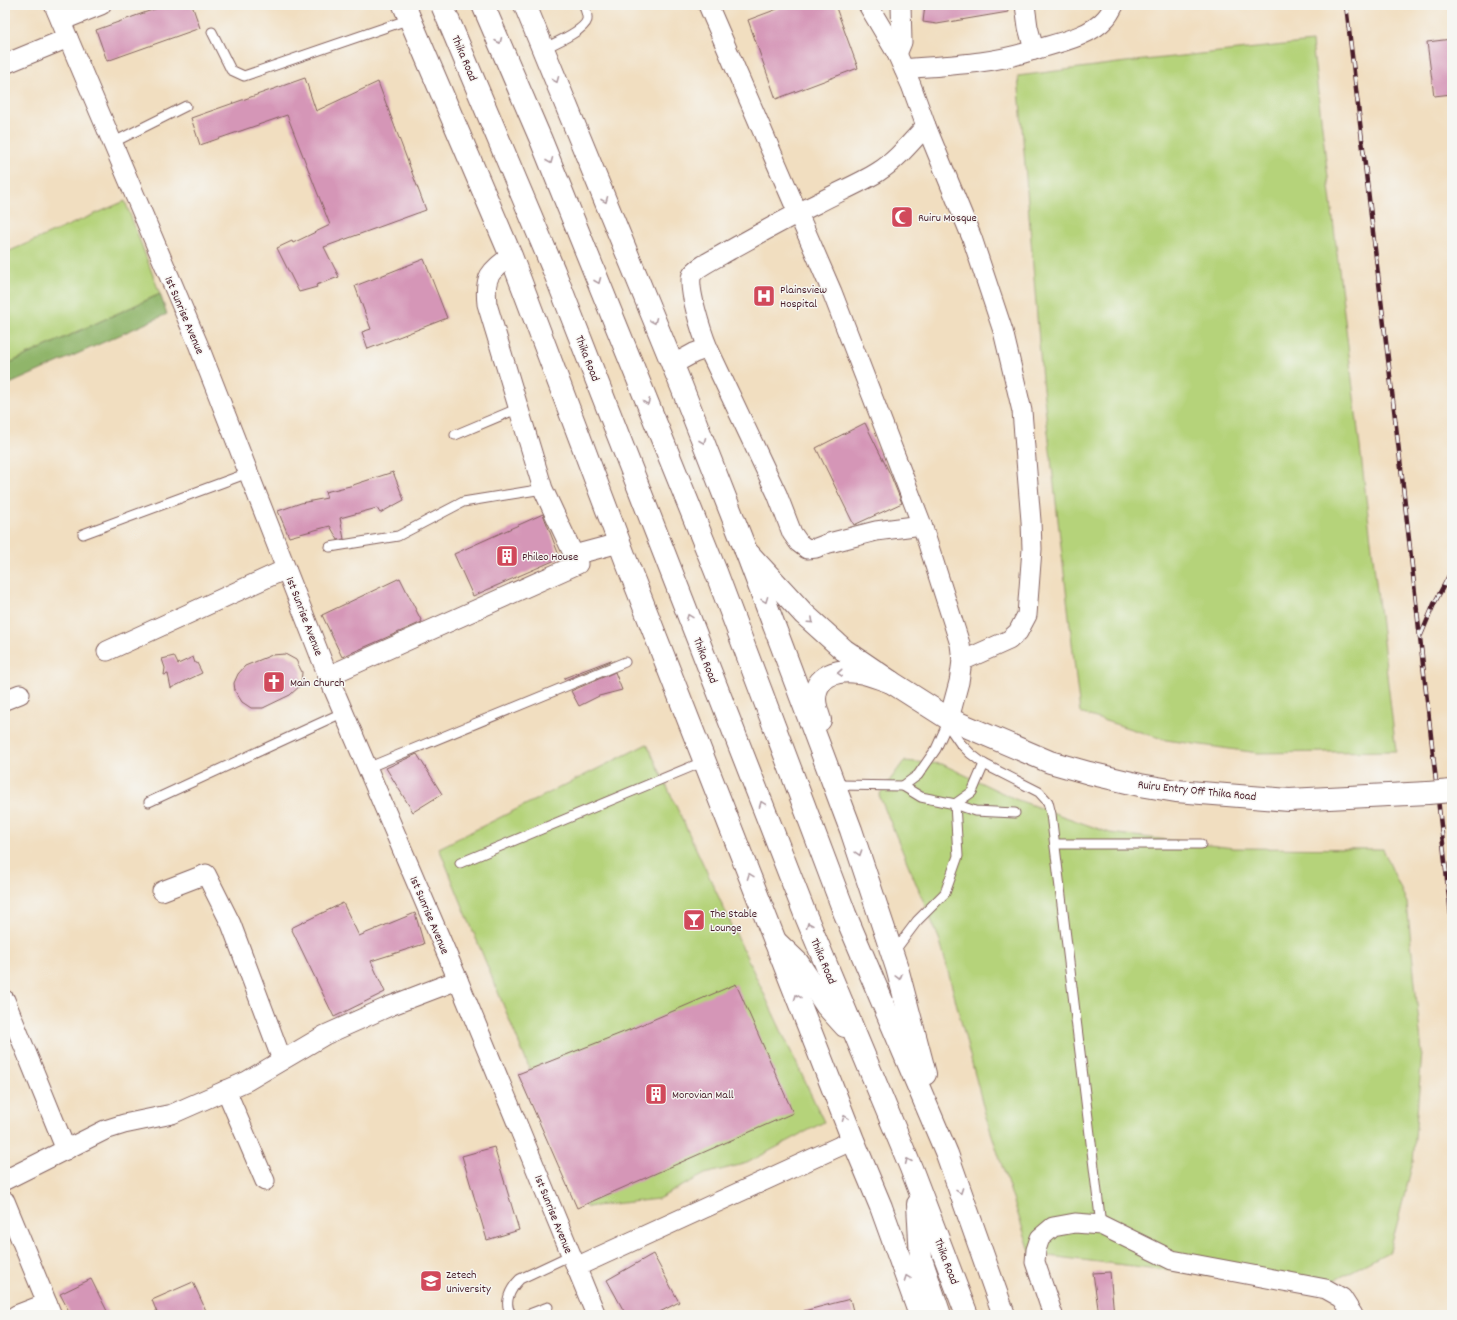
<svg xmlns="http://www.w3.org/2000/svg" width="1457" height="1320" font-family="Dekko,sans-serif">
<style>
.green{fill:#b5d37a;stroke:#807952}
.forest{fill:#90b56a;stroke:#6d6a4a}
.building{fill:#d596b7}
.lines{fill:none;stroke-linecap:round;stroke-linejoin:round}
.service-casing{stroke:#84625f;stroke-width:11}
.minor-casing{stroke:#84625f;stroke-width:21}
.primary-casing{stroke:#84625f;stroke-width:24}
.trunk-casing{stroke:#84625f;stroke-width:24}
.service{stroke:#fff;stroke-width:9}
.minor{stroke:#fff;stroke-width:19}
.primary{stroke:#fff;stroke-width:22}
.trunk{stroke:#fff;stroke-width:22}
.rail-casing{stroke:#4a1f2b;stroke-width:4.5}
.rail{stroke:#f6f6f2;stroke-width:3;stroke-dasharray:9;stroke-linecap:butt}
.secondary-bridge-casing{stroke:#84625f;stroke-width:24;stroke-linecap:butt}
.secondary-bridge{stroke:#fff;stroke-width:22}
.oneway{stroke:#ae9aa0}
.labels{text-anchor:middle;stroke-width:3;stroke-linejoin:round;paint-order:stroke}
.street-label{font-size:12px;fill:#4a1f2b;stroke:#f6f6f2}
.poi-label{font-size:12px;fill:#4a1f2b;stroke:#f6f6f2;text-anchor:start}
</style>
<rect width="100%" height="100%" fill="#f6f6f2"/>
<filter id="ink" filterUnits="userSpaceOnUse"><feTurbulence type="fractalNoise" baseFrequency=".025" numOctaves="2"/><feDisplacementMap in="SourceGraphic" scale="8" xChannelSelector="R" yChannelSelector="G"/><feConvolveMatrix kernelMatrix="1 2 1 2 8 2 1 2 1" color-interpolation-filters="sRGB"/></filter>
<filter id="wash" filterUnits="userSpaceOnUse"><feTurbulence type="fractalNoise" baseFrequency=".012" numOctaves="4" result="noise"/><feDisplacementMap in="SourceGraphic" scale="16" xChannelSelector="R" yChannelSelector="G"/><feGaussianBlur stdDeviation="0.9" result="paint"/><feColorMatrix in="noise" values="0 0 0 0 0 0 0 0 0 0 0 0 0 0 0 0 0 1.4 0 .05"/><feComposite in="paint" operator="in"/></filter>
<g filter="url(#wash)">
<rect width="100%" height="100%" fill="#f1dec0"/>
<g class="green">
<path d="M1312,42L1396,751L1258,753L1166,740L1080,713L1042,380L1018,76L1126,62Z"/>
<path d="M125,201L160,294L5,365V253Z"/>
<path d="M647,744L824,1122L747,1163L705,1174L658,1199L586,1207L439,848Z"/>
<path d="M904,761L942,764L1015,799L1110,833L1233,848L1383,849L1407,903L1422,1053L1413,1162L1390,1251L1320,1288L1031,1254L986,1117L940,941L879,795Z"/>
</g>
<path class="forest" d="M160,294L167,314L5,386V365Z"/>
<g id="blocks">
<g class="building">
<path d="M166,5H192L200,28L107,61L96,30Z"/>
<path d="M788,5H835L858,68L776,99L748,20Z"/>
<path d="M925,5H1007L1008,12L937,24L923,22Z"/>
<path d="M1452,39V94L1434,96L1427,42Z"/>
<path d="M305,78L316,111L378,82L426,210L324,247L339,277L316,285L317,287L299,292L277,248L292,241L293,243L330,225L287,115L200,145L191,118Z"/>
<path d="M424,259L447,318L368,349L362,332L371,329L355,286Z"/>
<path d="M865,423L890,474L902,503L854,525L816,448Z"/>
<path d="M393,472L404,500L380,513L377,508L340,518L344,539L338,540L330,526L289,537L278,511L301,503L327,498L325,492L350,486Z"/>
<path d="M543,514L560,558L473,596L454,554Z"/>
<path d="M400,578L422,622L342,657L322,615Z"/>
<path d="M285,654L296,660L302,672L301,685L290,695L263,708H251L242,702L235,691L234,683L238,674L245,666L272,655Z"/>
<path d="M174,656L178,664L193,657L195,663H197L202,673L171,688L168,674L164,675L165,668L162,659Z"/>
<path d="M611,660V661L565,680L564,678Z"/>
<path d="M615,672L622,690L599,696L579,706L571,691Z"/>
<path d="M417,754L442,794L413,812L386,768Z"/>
<path d="M343,903L359,936L415,913L424,944L371,961L385,992L334,1017L291,928Z"/>
<path d="M736,984L793,1113L577,1208L518,1074L629,1030Z"/>
<path d="M494,1147L519,1230L487,1240L462,1156Z"/>
<path d="M653,1254L679,1302L654,1315H626L607,1280Z"/>
<path d="M1110,1272L1114,1315H1099L1093,1273Z"/>
<path d="M91,1279L109,1315H71L60,1294Z"/>
<path d="M193,1282L208,1315H158L152,1300Z"/>
<path d="M850,1299L854,1315H804V1311Z"/>
</g>
</g>
</g>
<g filter="url(#ink)">
<use href="#blocks" fill-opacity="0" stroke="#84625f" stroke-width="1"/>
<g class="lines">
<g class="service-casing">
<g id="service">
<path d="M212,32L231,70L244,76L410,19"/>
<path d="M543,49C553,44 584,31 587,20C588,15 585,10 584,5"/>
<path d="M112,143L186,106"/>
<path d="M455,435L519,408"/>
<path d="M83,534L248,473"/>
<path d="M330,547L398,536L463,502L543,489"/>
<path d="M950,722L951,730L960,743L971,754L984,764L1039,792L1048,802L1051,814L1101,1225"/>
<path d="M367,768L625,662"/>
<path d="M839,785L903,786L921,797L955,804L975,811L1015,813"/>
<path d="M903,786L918,775L936,749L949,720"/>
<path d="M149,802L344,712"/>
<path d="M1055,844H1201"/>
<path d="M460,863L705,761"/>
<path d="M893,953L917,921L945,893L958,856L955,804L972,792L984,764"/>
<path d="M512,1315C502,1303 511,1288 520,1279L571,1255"/>
<path d="M527,1315L548,1307"/>
</g>
</g>
<g class="minor-casing">
<g id="minor">
<path d="M54,5L198,344L328,676L458,980L596,1315"/>
<path d="M708,5L832,292L922,525L960,644L962,661L959,682L949,719"/>
<path d="M868,5L897,54L911,85L926,126L972,238L1003,331L1022,411L1031,521L1032,549L1027,615L1018,632L1009,640L962,661"/>
<path d="M1025,5L1028,27L1034,50C1057,43 1090,37 1106,18C1109,15 1112,9 1114,5"/>
<path d="M61,21L101,5"/>
<path d="M897,54L902,42L901,5"/>
<path d="M5,64L68,38"/>
<path d="M904,69C949,65 991,64 1034,50"/>
<path d="M672,365L694,353L708,348"/>
<path d="M922,525L876,531L829,543L816,548L807,549L799,543L792,533L777,494L708,348C703,336 686,285 692,275C696,267 722,255 730,250C759,234 787,218 816,204C836,193 859,184 878,172C897,160 911,142 926,126"/>
<path d="M574,555L619,543"/>
<path d="M107,651L286,569"/>
<path d="M328,676L578,564L543,489L487,304C484,276 489,272 511,256"/>
<path d="M5,700L20,694"/>
<path d="M162,891L206,874L231,924L282,1060"/>
<path d="M5,1000L66,1150"/>
<path d="M226,1090L265,1181"/>
<path d="M5,1180L105,1130L124,1124L172,1114L247,1081L325,1035L390,1006L458,980"/>
<path d="M5,1201L52,1315"/>
<path d="M576,1267L853,1140"/>
<path d="M16,1315L47,1303"/>
<path d="M1053,1315L1035,1262L1036,1250L1040,1238L1053,1227L1075,1223L1101,1225L1172,1260L1326,1289L1342,1298L1353,1315"/>
</g>
</g>
<g class="primary-casing">
<g id="primary">
<path d="M404,5L511,256L627,563L853,1140L881,1207L920,1315"/>
<path d="M525,5L681,385L746,551L804,614L844,650L891,682L949,719L1050,762L1089,773L1140,785L1176,791L1289,800L1428,793"/>
</g>
</g>
<g class="trunk-casing">
<g id="trunk">
<path d="M442,5L554,271L805,914L911,1168L967,1315"/>
<path d="M483,5L541,140L716,572L845,914L947,1154L1004,1315"/>
<path d="M746,551L851,830L897,968L925,1074"/>
<path d="M820,720C818,714 815,706 815,699C815,675 838,669 858,672C869,673 881,679 891,682"/>
<path d="M775,941L798,963L826,1005L845,1026"/>
<path d="M918,1204L921,1259L940,1315"/>
</g>
</g>
<use href="#service" class="service"/>
<use href="#minor" class="minor"/>
<use href="#primary" class="primary"/>
<use href="#trunk" class="trunk"/>
<g class="rail-casing">
<g id="rail">
<path d="M1346,5L1401,468L1452,924"/>
<path d="M1421,635L1434,604L1452,570"/>
</g>
</g>
<use href="#rail" class="rail"/>
<g class="secondary-bridge-casing">
<path id="secondary-bridge" d="M1428,793L1452,791"/>
</g>
<use href="#secondary-bridge" class="secondary-bridge"/>
</g>
<defs><path id="oneway-chevron" d="M-2-3.5L2.5 0L-2 3.5" fill="none" stroke-width="1.6" stroke-linecap="round" stroke-linejoin="round"/></defs>
<g class="oneway">
<use href="#oneway-chevron" transform="translate(499 41) rotate(67)"/>
<use href="#oneway-chevron" transform="translate(556 80) rotate(68)"/>
<use href="#oneway-chevron" transform="translate(550 161) rotate(68)"/>
<use href="#oneway-chevron" transform="translate(605 200) rotate(68)"/>
<use href="#oneway-chevron" transform="translate(598 281) rotate(68)"/>
<use href="#oneway-chevron" transform="translate(654 321) rotate(68)"/>
<use href="#oneway-chevron" transform="translate(647 402) rotate(68)"/>
<use href="#oneway-chevron" transform="translate(703 441) rotate(68)"/>
<use href="#oneway-chevron" transform="translate(765 600) rotate(69)"/>
<use href="#oneway-chevron" transform="translate(689 617) rotate(-111)"/>
<use href="#oneway-chevron" transform="translate(811 621) rotate(42)"/>
<use href="#oneway-chevron" transform="translate(840 673) rotate(176)"/>
<use href="#oneway-chevron" transform="translate(762 804) rotate(-111)"/>
<use href="#oneway-chevron" transform="translate(859 853) rotate(72)"/>
<use href="#oneway-chevron" transform="translate(750 876) rotate(-111)"/>
<use href="#oneway-chevron" transform="translate(809 925) rotate(-113)"/>
<use href="#oneway-chevron" transform="translate(899 977) rotate(75)"/>
<use href="#oneway-chevron" transform="translate(797 997) rotate(-111)"/>
<use href="#oneway-chevron" transform="translate(845 1118) rotate(-111)"/>
<use href="#oneway-chevron" transform="translate(908 1161) rotate(-113)"/>
<use href="#oneway-chevron" transform="translate(960 1191) rotate(70)"/>
<use href="#oneway-chevron" transform="translate(907 1278) rotate(-110)"/>
</g>
</g>
<defs>
<g id="mosque-square" transform="scale(1.15)"><rect x="-9" y="-9" width="18" height="18" rx="4" fill="#d1495b" stroke="#f6f6f2"/><path d="M3.5-4.9A6 6 0 1 0 3.5 4.9A5 5 0 1 1 3.5-4.9Z" fill="#fff"/></g>
<g id="hospital-square" transform="scale(1.15)"><rect x="-9" y="-9" width="18" height="18" rx="4" fill="#d1495b" stroke="#f6f6f2"/><path d="M-5-5h3v3.5h4V-5h3V5h-3V1.5h-4V5h-3Z" fill="#fff"/></g>
<g id="building-square" transform="scale(1.15)"><rect x="-9" y="-9" width="18" height="18" rx="4" fill="#d1495b" stroke="#f6f6f2"/><path d="M-4-6H4V6H1V3H-1V6H-4ZM-2.5-4.3h1.7v1.8h-1.7ZM.8-4.3h1.7v1.8H.8ZM-2.5-1h1.7V.8h-1.7ZM.8-1h1.7V.8H.8Z" fill="#fff"/></g>
<g id="church-square" transform="scale(1.15)"><rect x="-9" y="-9" width="18" height="18" rx="4" fill="#d1495b" stroke="#f6f6f2"/><path d="M-1.2-6h2.4v3.5h3.3v2.4h-3.3V6h-2.4V-.1h-3.3v-2.4h3.3Z" fill="#fff"/></g>
<g id="bar-square" transform="scale(1.15)"><rect x="-9" y="-9" width="18" height="18" rx="4" fill="#d1495b" stroke="#f6f6f2"/><path d="M-6-5H6L.8 .8V4.5H3.5V6h-7V4.5H-.8V.8Z" fill="#fff"/></g>
<g id="school-square" transform="scale(1.15)"><rect x="-9" y="-9" width="18" height="18" rx="4" fill="#d1495b" stroke="#f6f6f2"/><path d="M0-5L7-2L0 1L-7-2ZM-4 1L0 2.5L4 1V4Q0 6-4 4Z" fill="#fff"/></g>
</defs>
<g fill-rule="evenodd">
<use href="#mosque-square" x="902" y="217"/>
<use href="#hospital-square" x="764" y="296"/>
<use href="#building-square" x="507" y="556"/>
<use href="#church-square" x="274" y="682"/>
<use href="#bar-square" x="694" y="920"/>
<use href="#building-square" x="656" y="1094"/>
<use href="#school-square" x="431" y="1281"/>
</g>
<g class="labels">
<g class="street-label">
<text transform="translate(465 58) rotate(67)" y="4">Thika Road</text>
<text transform="translate(185 315) rotate(67)" y="4">1st Sunrise Avenue</text>
<text transform="translate(588 358) rotate(69)" y="4">Thika Road</text>
<text transform="translate(305 616) rotate(69)" y="4">1st Sunrise Avenue</text>
<text transform="translate(706 660) rotate(69)" y="4">Thika Road</text>
<text transform="translate(1197 790) rotate(6)" y="4">Ruiru Entry Off Thika Road</text>
<text transform="translate(430 915) rotate(67)" y="4">1st Sunrise Avenue</text>
<text transform="translate(824 961) rotate(67)" y="4">Thika Road</text>
<text transform="translate(554 1214) rotate(68)" y="4">1st Sunrise Avenue</text>
<text transform="translate(947 1261) rotate(69)" y="4">Thika Road</text>
</g>
<g class="poi-label">
<text x="918" y="221">Ruiru Mosque</text>
<text x="780" y="293">Plainsview<tspan x="780" dy="14">Hospital</tspan></text>
<text x="522" y="560">Phileo House</text>
<text x="290" y="686">Main Church</text>
<text x="710" y="917">The Stable<tspan x="710" dy="14">Lounge</tspan></text>
<text x="672" y="1098">Morovian Mall</text>
<text x="446" y="1278">Zetech<tspan x="446" dy="14">University</tspan></text>
</g>
</g>
<rect width="1457" height="1320" fill="none" stroke="#f6f6f2" stroke-width="20"/>
</svg>
